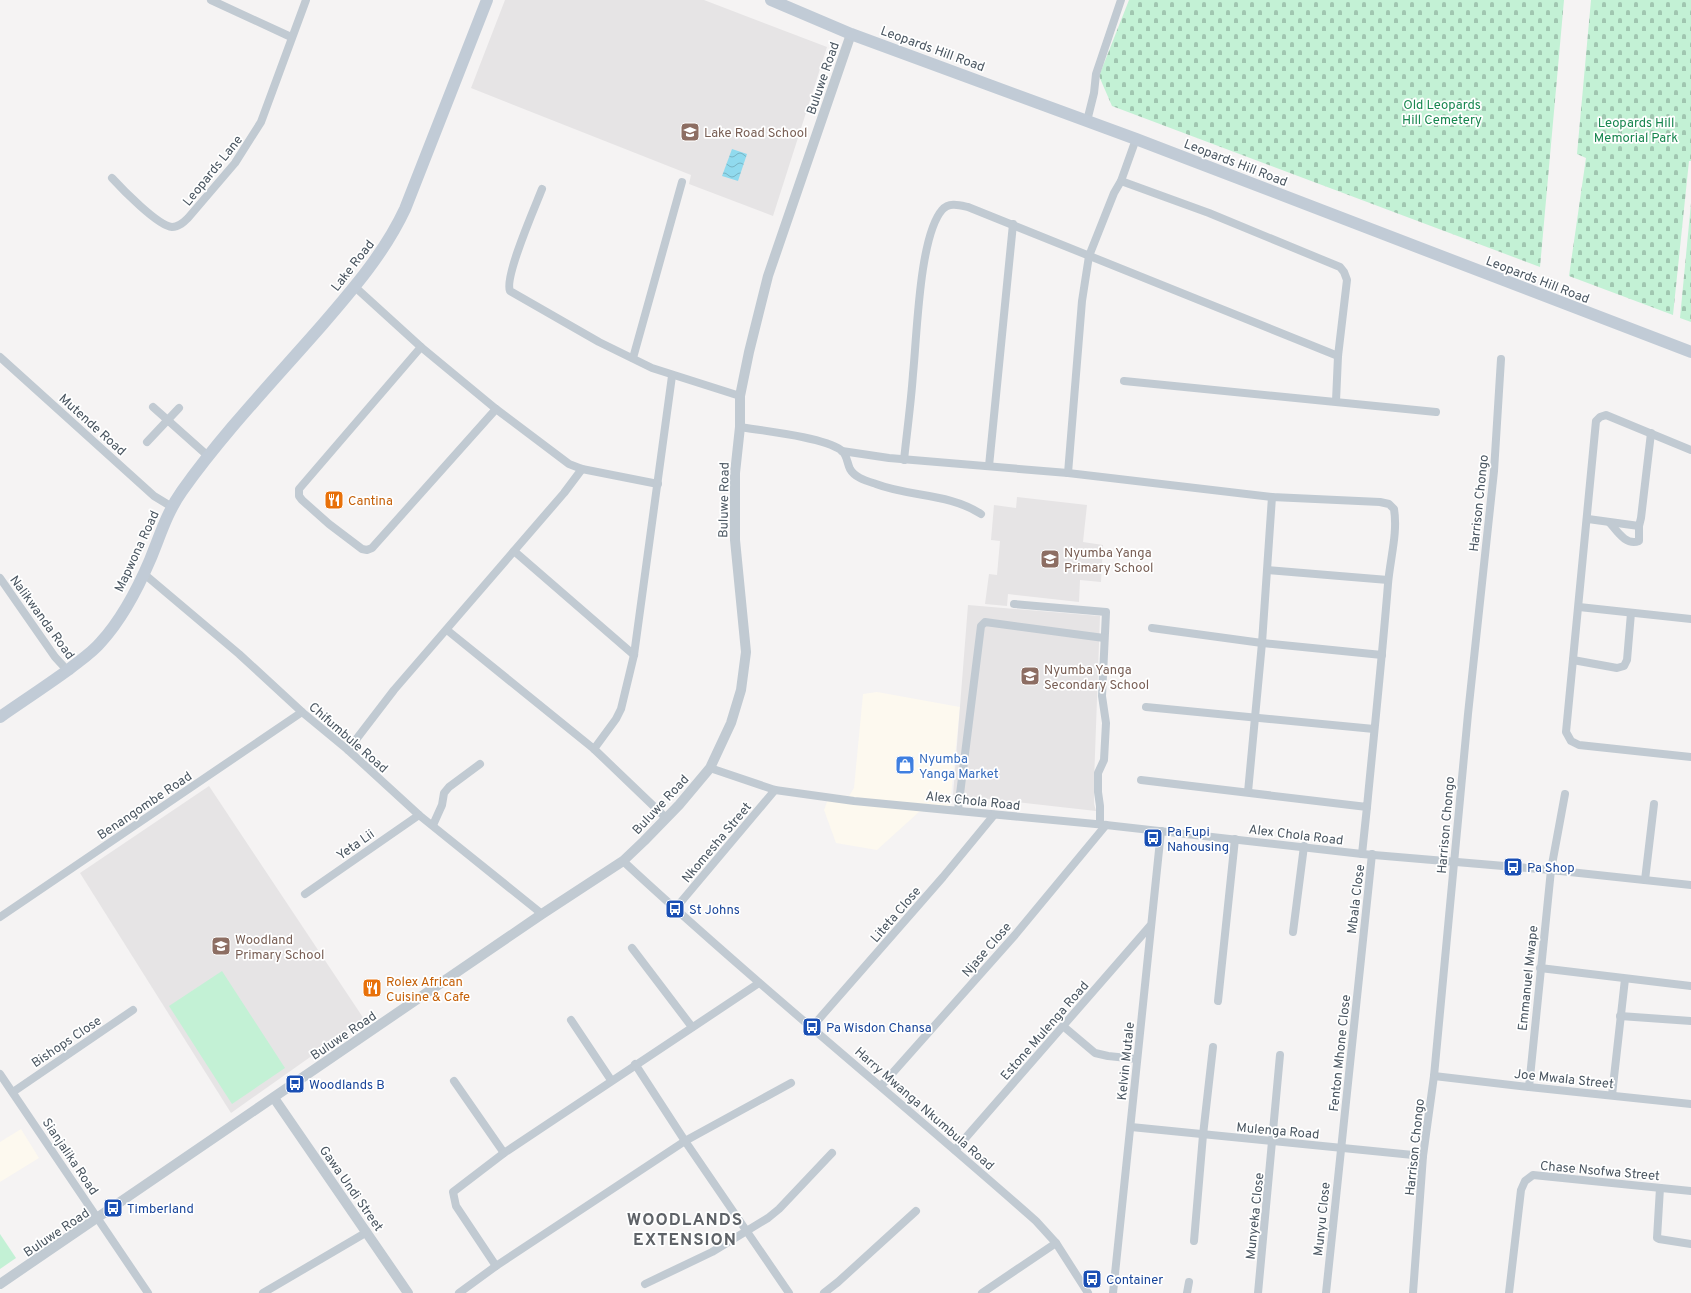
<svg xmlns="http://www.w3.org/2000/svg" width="1691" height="1293" font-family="Overpass,sans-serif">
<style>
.commercial{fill:#fdf9ef}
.education{fill:#e6e4e5}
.grass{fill:#c3f1d5}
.cemetery{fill:url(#cemetery-stones)}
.water{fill:url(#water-waves)}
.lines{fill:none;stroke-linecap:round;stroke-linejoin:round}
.minor{stroke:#c1cad2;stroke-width:8}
.tertiary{stroke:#c1cad2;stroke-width:10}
.secondary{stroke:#c1cbd6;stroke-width:12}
.labels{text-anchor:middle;stroke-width:3.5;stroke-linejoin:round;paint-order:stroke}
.street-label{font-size:13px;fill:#4a5661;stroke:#fff}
.park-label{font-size:13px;fill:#17864f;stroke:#fff}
.education-label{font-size:13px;fill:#785e54;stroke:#fff;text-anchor:start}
.food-label{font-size:13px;fill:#c56008;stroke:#fff;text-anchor:start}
.shop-label{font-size:13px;fill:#366cbe;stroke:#fff;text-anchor:start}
.transit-label{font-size:13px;fill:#164399;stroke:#fff;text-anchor:start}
.district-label{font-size:17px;font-weight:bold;letter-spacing:1px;fill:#5f6368;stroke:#fff}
</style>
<defs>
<pattern id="cemetery-stones" width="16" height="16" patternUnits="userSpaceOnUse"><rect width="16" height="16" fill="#c3f1d5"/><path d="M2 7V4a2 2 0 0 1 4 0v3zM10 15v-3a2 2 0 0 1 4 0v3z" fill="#a0c6b0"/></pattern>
<pattern id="water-waves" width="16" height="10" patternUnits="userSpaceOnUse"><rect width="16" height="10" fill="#90daee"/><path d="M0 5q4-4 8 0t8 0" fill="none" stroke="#78b4c4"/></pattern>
</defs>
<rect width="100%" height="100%" fill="#f5f3f3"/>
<g class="commercial">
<path d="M877,692L960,707L950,806L919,812L877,850L836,843L824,810L830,794L849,796L854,788L863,694Z"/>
<path d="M21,1129L39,1158L0,1182V1142Z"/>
</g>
<g class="education">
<path d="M505,0H704L827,47L773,216L689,184L691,175L471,88Z"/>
<path d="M1017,497L1087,505L1083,542L1103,545L1101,582L1080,580L1079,602L1008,594L1007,606L985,604L989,574L997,575L1000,541L991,540L994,505L1016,508Z"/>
<path d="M968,605L1100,616L1094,782V804L1096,811L953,795Z"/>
<path d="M209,786L364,1019L231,1113L80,873Z"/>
</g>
<g class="grass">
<path d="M222,971L285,1068L232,1104L169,1006Z"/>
<path d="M0,1234L16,1258L0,1269Z"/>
</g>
<g class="cemetery">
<path d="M1129,0H1564L1540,267L1112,106L1099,76Z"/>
<path d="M1591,0H1691V161H1689L1673,315L1569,276L1586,158L1577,154Z"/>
<path d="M1691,203V322L1680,318Z"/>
</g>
<path class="water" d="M732,149L747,154L738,181L722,176Z"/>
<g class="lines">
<g class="minor">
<path d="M211,0L291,37"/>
<path d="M1087,121L1094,93L1096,74L1121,0"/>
<path d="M112,178C122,189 158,226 172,227C179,227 184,222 188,218L235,163L261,122L306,0"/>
<path d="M1121,181L1209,213L1340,267L1344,272L1347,280L1338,356L1336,401"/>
<path d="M542,189C535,207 504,277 510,291L599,342L652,368L740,396"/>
<path d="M355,287L421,347L496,409L569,464L582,469L658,484"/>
<path d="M421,347L299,489V496L302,500L329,524L362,549L367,550L372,548L496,409"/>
<path d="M0,357L154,496L172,507"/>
<path d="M633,358L682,182"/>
<path d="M1124,381L1436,412"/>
<path d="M153,407L208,456"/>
<path d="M740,427C764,431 822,437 841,450C847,454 847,463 850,469C855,478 867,481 876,484C910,497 949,493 981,514"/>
<path d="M147,442L179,408"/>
<path d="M1691,450L1606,415L1600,417L1596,421L1566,732L1571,741L1579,745L1691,757"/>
<path d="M842,451L889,458L1068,473L1272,497L1380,502L1389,504L1394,509C1398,533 1390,559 1388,584C1382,659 1374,733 1367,807L1141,780"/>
<path d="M904,460C907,431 911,403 913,374C917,337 919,237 942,210C949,202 959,205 968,207L1338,356"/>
<path d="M989,466L1013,224"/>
<path d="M1068,473L1082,301L1089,256L1114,193L1121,181L1136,139"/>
<path d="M1588,519L1639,526"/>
<path d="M1610,523C1617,531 1626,546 1639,541V526L1641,518L1651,433"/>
<path d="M514,551L634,655"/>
<path d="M1268,570L1388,580"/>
<path d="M143,573L239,654L302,712L348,750L419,815L542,914"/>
<path d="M0,578L55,657L67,670"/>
<path d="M1014,604L1106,612L1102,696L1106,723L1104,760L1098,773V792L1100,806V824"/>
<path d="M1579,607L1691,619"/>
<path d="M1152,628L1262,643L1382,655"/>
<path d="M447,630L594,749L666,818"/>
<path d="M1573,660L1617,668L1624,666L1627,660L1631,613"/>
<path d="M1146,707L1374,729"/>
<path d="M594,749L616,719L621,709L634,655L672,376"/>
<path d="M348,750L394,690L564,493L582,469"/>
<path d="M710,768L775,790L854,801L1106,825L1362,854L1551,870L1691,885"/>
<path d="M1248,792L1262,643L1272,497"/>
<path d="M958,810L981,626L985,622L1104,638"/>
<path d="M433,825L442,805L444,793L449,787L480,764"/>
<path d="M1362,854L1367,807"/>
<path d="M623,861C757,985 899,1100 1036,1221L1056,1243L1088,1293"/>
<path d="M1645,880L1654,804"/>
<path d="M305,894L419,815"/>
<path d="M675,909L775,790"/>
<path d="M0,917L302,712"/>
<path d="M1293,932L1304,846"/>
<path d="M632,948L692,1027"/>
<path d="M1540,968L1691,986"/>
<path d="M1218,1001L1235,839"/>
<path d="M1620,1016L1691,1021"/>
<path d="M571,1020L611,1080"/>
<path d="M1063,1026L1095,1053L1108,1056L1137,1059"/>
<path d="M812,1027L943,877L994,815"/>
<path d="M635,1064L685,1141L789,1293"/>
<path d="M0,1074L148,1293"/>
<path d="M1434,1076L1529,1087L1691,1104"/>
<path d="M454,1081L504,1153"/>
<path d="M881,1086L1015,935L1106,825"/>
<path d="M1529,1087L1551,870L1565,794"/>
<path d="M13,1092L133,1010"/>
<path d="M1612,1095L1625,979"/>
<path d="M1131,1127L1423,1156"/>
<path d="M955,1150L1150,926"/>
<path d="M1660,1188L1657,1238L1659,1239L1691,1244"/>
<path d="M1194,1241L1203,1135L1213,1047"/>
<path d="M496,1266L456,1206L453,1192L504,1153L759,983"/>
<path d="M645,1284L712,1252L768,1218L779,1209L832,1153"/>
<path d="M263,1293L367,1232"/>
<path d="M459,1293L496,1266L685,1141L791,1083"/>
<path d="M824,1293L838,1282L916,1211"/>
<path d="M982,1293L1056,1243"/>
<path d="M1113,1293L1161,831"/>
<path d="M1187,1293L1189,1282"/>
<path d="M1258,1293L1280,1055"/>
<path d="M1326,1293L1372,854"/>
<path d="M1413,1293L1423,1156L1434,1076L1468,714L1494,471L1501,359"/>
<path d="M1509,1293L1521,1190L1525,1181L1533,1175L1691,1191"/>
</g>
<g class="tertiary">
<path d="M274,1098L408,1293"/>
<path d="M0,1284L542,914L623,861L644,841L679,805L710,768L731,723L741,690L746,652L735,540V473L740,427V396L749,352L768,276L851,34"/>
</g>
<g class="secondary">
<path d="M771,0L851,34L1136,139L1691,352"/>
<path d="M0,717C23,701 46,686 68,670C79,661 92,653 101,642C122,619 138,588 150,560C160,536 167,512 182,491C224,432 275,379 323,324C354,288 385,252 405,209L487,0"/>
</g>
</g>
<defs>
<g id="school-square" transform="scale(1)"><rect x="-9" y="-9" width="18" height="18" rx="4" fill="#8d6e63" stroke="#fff"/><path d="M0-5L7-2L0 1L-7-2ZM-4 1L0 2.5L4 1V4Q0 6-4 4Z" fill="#fff"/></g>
<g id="restaurant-square" transform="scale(1)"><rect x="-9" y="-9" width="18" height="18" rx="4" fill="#e8710a" stroke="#fff"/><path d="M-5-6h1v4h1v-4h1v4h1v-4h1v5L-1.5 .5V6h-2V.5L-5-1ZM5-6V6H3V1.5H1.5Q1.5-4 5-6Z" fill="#fff"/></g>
<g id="shop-square" transform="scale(1)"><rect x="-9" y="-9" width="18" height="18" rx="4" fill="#3f7fe0" stroke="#fff"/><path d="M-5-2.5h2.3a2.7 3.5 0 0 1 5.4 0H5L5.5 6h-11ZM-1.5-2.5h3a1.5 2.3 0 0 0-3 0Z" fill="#fff"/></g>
<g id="bus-square" transform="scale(1)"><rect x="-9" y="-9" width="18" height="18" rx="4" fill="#1a4fb4" stroke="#fff"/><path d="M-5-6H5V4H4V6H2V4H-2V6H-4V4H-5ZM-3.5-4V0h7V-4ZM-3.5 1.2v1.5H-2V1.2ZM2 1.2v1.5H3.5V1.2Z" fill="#fff"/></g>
</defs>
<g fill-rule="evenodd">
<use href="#school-square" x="690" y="132"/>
<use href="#restaurant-square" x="334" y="500"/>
<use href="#school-square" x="1050" y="559"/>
<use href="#school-square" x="1030" y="676"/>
<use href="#shop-square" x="905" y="765"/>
<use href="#bus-square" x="1153" y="838"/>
<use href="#bus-square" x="1513" y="867"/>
<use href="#bus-square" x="675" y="909"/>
<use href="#school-square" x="221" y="946"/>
<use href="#restaurant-square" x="372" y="988"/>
<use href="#bus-square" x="812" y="1027"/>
<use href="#bus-square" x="295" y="1084"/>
<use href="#bus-square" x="113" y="1208"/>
<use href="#bus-square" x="1092" y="1279"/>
</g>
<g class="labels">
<g class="street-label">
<text transform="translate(933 48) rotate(20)" y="5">Leopards Hill Road</text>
<text transform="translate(822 78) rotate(-71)" y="5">Buluwe Road</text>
<text transform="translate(1236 162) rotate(21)" y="5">Leopards Hill Road</text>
<text transform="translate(212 170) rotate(-51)" y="5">Leopards Lane</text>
<text transform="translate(352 265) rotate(-52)" y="5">Lake Road</text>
<text transform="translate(1538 279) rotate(21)" y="5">Leopards Hill Road</text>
<text transform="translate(93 424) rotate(42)" y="5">Mutende Road</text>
<text transform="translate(723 500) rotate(-89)" y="5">Buluwe Road</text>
<text transform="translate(1478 503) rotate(-84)" y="5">Harrison Chongo</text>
<text transform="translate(136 551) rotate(-65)" y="5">Mapwona Road</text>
<text transform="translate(43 617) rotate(54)" y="5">Nalikwanda Road</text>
<text transform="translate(349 737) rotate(41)" y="5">Chifumbule Road</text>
<text transform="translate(973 800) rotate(6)" y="5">Alex Chola Road</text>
<text transform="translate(660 804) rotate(-47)" y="5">Buluwe Road</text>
<text transform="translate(144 805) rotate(-34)" y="5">Benangombe Road</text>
<text transform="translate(1445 825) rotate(-85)" y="5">Harrison Chongo</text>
<text transform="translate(1296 834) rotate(7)" y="5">Alex Chola Road</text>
<text transform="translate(716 842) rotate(-50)" y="5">Nkomesha Street</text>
<text transform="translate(355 844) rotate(-35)" y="5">Yeta Lii</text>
<text transform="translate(1355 899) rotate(-83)" y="5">Mbala Close</text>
<text transform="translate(895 914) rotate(-49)" y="5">Liteta Close</text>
<text transform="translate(986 949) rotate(-49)" y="5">Njase Close</text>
<text transform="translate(1527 978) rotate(-84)" y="5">Emmanuel Mwape</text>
<text transform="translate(1044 1030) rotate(-49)" y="5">Estone Mulenga Road</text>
<text transform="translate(343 1035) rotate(-34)" y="5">Buluwe Road</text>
<text transform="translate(66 1041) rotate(-34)" y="5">Bishops Close</text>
<text transform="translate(1339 1053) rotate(-84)" y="5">Fenton Mhone Close</text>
<text transform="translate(1125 1061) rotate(-84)" y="5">Kelvin Mutale</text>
<text transform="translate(1564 1078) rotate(6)" y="5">Joe Mwala Street</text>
<text transform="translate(925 1108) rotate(41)" y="5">Harry Mwanga Nkumbula Road</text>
<text transform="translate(1278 1130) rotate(5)" y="5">Mulenga Road</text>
<text transform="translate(1414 1147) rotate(-84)" y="5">Harrison Chongo</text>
<text transform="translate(71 1156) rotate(56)" y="5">Sianjalika Road</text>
<text transform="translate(1600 1170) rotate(5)" y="5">Chase Nsofwa Street</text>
<text transform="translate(352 1188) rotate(55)" y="5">Gawa Undi Street</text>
<text transform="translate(1254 1216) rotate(-84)" y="5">Munyeka Close</text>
<text transform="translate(1321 1219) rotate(-84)" y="5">Munyu Close</text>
<text transform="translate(56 1232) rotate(-34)" y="5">Buluwe Road</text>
</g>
<g class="park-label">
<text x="1442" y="109">Old Leopards<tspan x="1442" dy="15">Hill Cemetery</tspan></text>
<text x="1636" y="127">Leopards Hill<tspan x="1636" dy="15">Memorial Park</tspan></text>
</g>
<g class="education-label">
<text x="704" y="137">Lake Road School</text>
<text x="1064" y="557">Nyumba Yanga<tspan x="1064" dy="15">Primary School</tspan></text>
<text x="1044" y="674">Nyumba Yanga<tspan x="1044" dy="15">Secondary School</tspan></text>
<text x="235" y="944">Woodland<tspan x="235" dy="15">Primary School</tspan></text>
</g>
<g class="food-label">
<text x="348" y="505">Cantina</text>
<text x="386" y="986">Rolex African<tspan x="386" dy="15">Cuisine &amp; Cafe</tspan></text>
</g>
<g class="shop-label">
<text x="919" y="763">Nyumba<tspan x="919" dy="15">Yanga Market</tspan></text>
</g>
<g class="transit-label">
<text x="1167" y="836">Pa Fupi<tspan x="1167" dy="15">Nahousing</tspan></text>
<text x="1527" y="872">Pa Shop</text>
<text x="689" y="914">St Johns</text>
<text x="826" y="1032">Pa Wisdon Chansa</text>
<text x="309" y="1089">Woodlands B</text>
<text x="127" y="1213">Timberland</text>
<text x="1106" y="1284">Container</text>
</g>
<g class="district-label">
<text x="685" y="1225">WOODLANDS<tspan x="685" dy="20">EXTENSION</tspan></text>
</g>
</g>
</svg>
